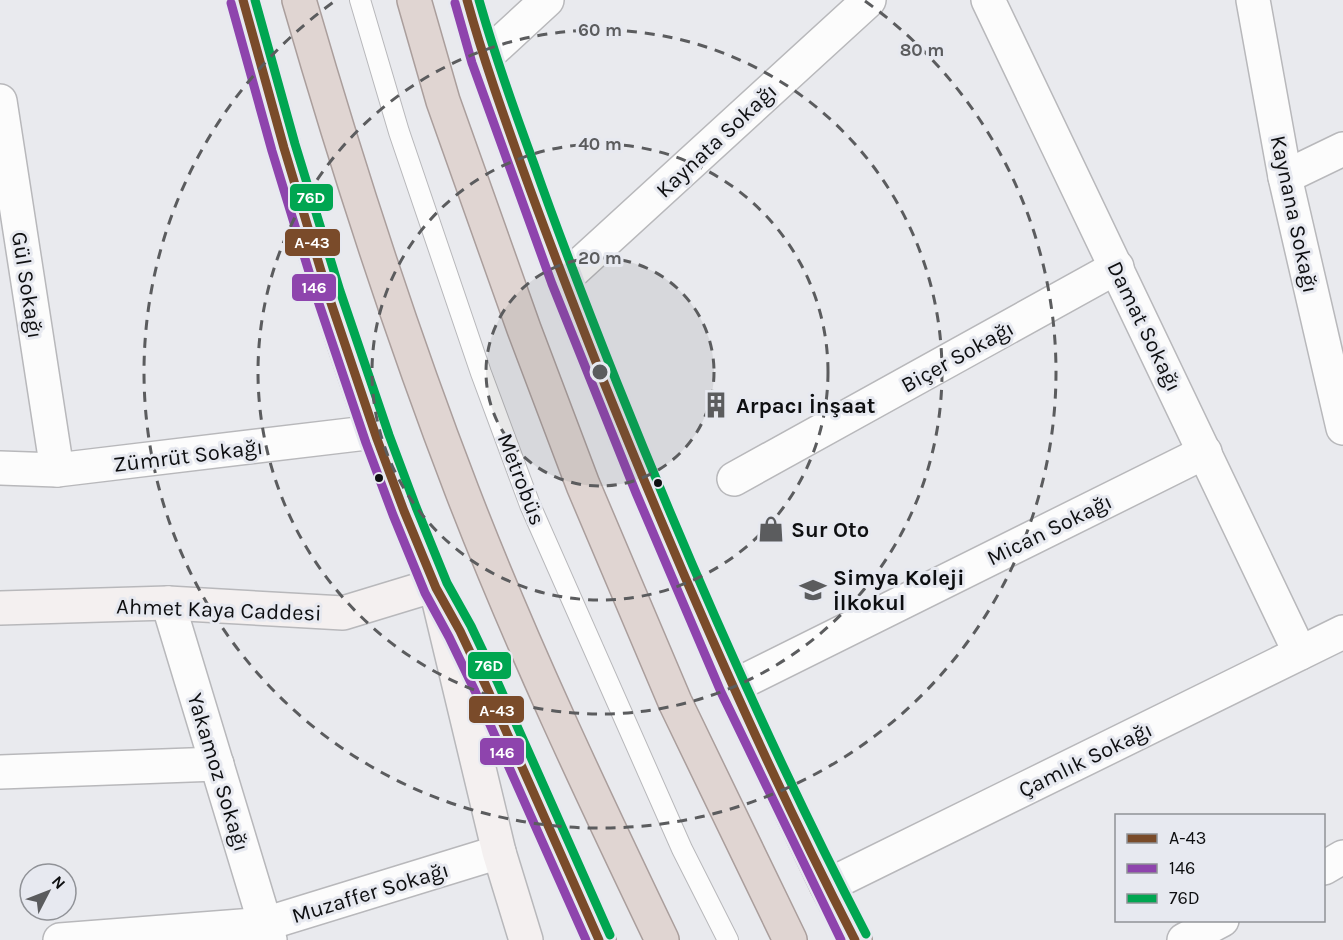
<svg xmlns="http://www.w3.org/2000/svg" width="1343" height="940" font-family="Karla,sans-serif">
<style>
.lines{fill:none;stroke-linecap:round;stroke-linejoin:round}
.lane-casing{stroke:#b8b8bb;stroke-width:22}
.street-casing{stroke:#b8b8bb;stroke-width:36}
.secondary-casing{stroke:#b8b8bb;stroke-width:36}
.primary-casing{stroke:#aa9e9c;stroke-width:36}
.highway-casing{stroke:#aa9e9c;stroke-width:36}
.lane{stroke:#fcfcfc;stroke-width:20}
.street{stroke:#fcfcfc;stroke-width:33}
.secondary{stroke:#f4f0f0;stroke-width:33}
.primary{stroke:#ece4e2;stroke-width:33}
.highway{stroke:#e0d5d2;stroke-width:33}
.bus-1-casing{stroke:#e7e9f0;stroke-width:14}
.bus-2-casing{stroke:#e7e9f0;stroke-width:14}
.bus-3-casing{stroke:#e7e9f0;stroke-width:14}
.bus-1{stroke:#7a4b2a;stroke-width:9}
.bus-2{stroke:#8e44ad;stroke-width:9}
.bus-3{stroke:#00a651;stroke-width:9}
.ring{fill:none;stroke:#5b5c5e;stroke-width:3;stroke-dasharray:10 8}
.bus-dot{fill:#0e0f11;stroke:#e7e9f0;stroke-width:2}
.labels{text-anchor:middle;stroke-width:6;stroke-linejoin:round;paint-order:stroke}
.street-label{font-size:22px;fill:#0e0f11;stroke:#e7e9f0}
.poi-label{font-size:22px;font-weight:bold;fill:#0e0f11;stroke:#e7e9f0;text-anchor:start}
.centre{fill:#5b5c5e;stroke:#e7e9f0;stroke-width:3}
.ring-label{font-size:18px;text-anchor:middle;font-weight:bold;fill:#5b5c5e;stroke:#e7e9f0;stroke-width:6;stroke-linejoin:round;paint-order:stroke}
.line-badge{stroke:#e7e9f0;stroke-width:2}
.badge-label{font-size:16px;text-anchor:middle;font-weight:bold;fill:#fff}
</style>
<rect width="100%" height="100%" fill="#e9eaee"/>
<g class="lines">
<g class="lane-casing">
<path id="lane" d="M360,0L399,132L481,373L530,505L682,849L728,940"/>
</g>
<g class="street-casing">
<g id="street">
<path d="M988,0L1300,653"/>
<path d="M1253,0L1285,177L1343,428"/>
<path d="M483,59L547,0"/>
<path d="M0,101L57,470"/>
<path d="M1285,177L1343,149"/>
<path d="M563,280L869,0"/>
<path d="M0,468L57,470L375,432"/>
<path d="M734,479L1117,267"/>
<path d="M168,603L270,940"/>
<path d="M732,687L1205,452"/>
<path d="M0,772L217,764"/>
<path d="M1324,868L1343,857"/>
<path d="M827,886L1343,632"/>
<path d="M60,940L265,924L499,852"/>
<path d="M1184,940L1222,920"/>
</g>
</g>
<g class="secondary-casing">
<path id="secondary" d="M0,608L168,603L343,613L435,585L499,852L526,940"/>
</g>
<g class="primary-casing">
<g id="primary">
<path d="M243,0C296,197 354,394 433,582C440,599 451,615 460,631C469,649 477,667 486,686C524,770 561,855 599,940"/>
<path d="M467,0L483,59L563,280L647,489L732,687L827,886L855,940"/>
</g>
</g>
<g class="highway-casing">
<g id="highway">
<path d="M299,0C347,166 400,330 462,491C521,644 591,792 662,940"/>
<path d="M414,0L443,101L524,329L583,485L675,702L790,940"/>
</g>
</g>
<use href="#lane" class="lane"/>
<use href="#street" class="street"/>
<use href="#secondary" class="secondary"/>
<use href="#primary" class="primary"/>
<use href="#highway" class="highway"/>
<g class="bus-1-casing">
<g id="bus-1">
<path d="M243,0L284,148L328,294L377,439L404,511L436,588L460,631L486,686L599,940"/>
<path d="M467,0C483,58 503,114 523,170C549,242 577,314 605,385C681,573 762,760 855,940"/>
</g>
</g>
<g class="bus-2-casing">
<g id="bus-2">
<path d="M231,3L272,151L317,298L366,443L393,515L425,593L449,637L475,691L586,940"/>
<path d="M455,3L472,63L552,284L636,493L721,692L841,940"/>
</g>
</g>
<g class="bus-3-casing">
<g id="bus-3">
<path d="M255,0L295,144L340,291L389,435L416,507L447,583L471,626L497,681L610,935"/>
<path d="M479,0C495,56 514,110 534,164C560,238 588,310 617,383C692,570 773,755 866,934"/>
</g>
</g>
<use href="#bus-1" class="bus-1"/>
<use href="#bus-2" class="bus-2"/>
<use href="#bus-3" class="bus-3"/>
</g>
<circle cx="600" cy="372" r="114" fill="#5b5c5e" fill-opacity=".12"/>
<g class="ring">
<circle cx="600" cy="372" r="114"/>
<circle cx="600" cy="372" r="228"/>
<circle cx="600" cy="372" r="342"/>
<path d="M865 1A456 456 0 1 1 335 1"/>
</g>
<defs>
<g id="building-bare" transform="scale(2.07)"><path d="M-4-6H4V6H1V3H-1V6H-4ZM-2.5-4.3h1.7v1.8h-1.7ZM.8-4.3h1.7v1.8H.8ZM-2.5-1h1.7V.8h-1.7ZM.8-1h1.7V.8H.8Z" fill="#5b5c5e" stroke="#e7e9f0" stroke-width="2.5" paint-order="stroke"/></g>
<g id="shop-bare" transform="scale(2.07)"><path d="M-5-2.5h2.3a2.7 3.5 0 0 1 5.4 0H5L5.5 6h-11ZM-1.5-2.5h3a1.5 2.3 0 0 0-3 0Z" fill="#5b5c5e" stroke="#e7e9f0" stroke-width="2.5" paint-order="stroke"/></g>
<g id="school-bare" transform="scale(2.07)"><path d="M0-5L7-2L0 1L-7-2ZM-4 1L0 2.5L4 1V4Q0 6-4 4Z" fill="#5b5c5e" stroke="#e7e9f0" stroke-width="2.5" paint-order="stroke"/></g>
</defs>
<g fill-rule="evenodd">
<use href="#building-bare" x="716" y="405"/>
<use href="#shop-bare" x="771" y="529"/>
<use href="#school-bare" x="813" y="590"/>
</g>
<g class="bus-dot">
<circle cx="379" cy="478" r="5"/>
<circle cx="658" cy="483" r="5"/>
</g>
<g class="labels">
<g class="street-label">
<text transform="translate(716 140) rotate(-43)" y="8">Kaynata Sokağı</text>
<text transform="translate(1295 214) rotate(78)" y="8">Kaynana Sokağı</text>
<text transform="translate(28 285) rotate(81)" y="8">Gül Sokağı</text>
<text transform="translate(1145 326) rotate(64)" y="8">Damat Sokağı</text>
<text transform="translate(957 356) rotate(-29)" y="8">Biçer Sokağı</text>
<text transform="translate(188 455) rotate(-7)" y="8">Zümrüt Sokağı</text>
<text transform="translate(522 479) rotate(69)" y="8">Metrobüs</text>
<text transform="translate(1049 529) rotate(-26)" y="8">Mican Sokağı</text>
<text transform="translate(219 609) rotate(2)" y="8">Ahmet Kaya Caddesi</text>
<text transform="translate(1085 759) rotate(-26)" y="8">Çamlık Sokağı</text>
<text transform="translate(219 772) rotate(73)" y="8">Yakamoz Sokağı</text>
<text transform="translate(370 892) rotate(-17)" y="8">Muzaffer Sokağı</text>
</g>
<g class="poi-label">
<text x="736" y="413">Arpacı İnşaat</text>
<text x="791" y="537">Sur Oto</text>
<text x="833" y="585">Simya Koleji<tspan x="833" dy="25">İlkokul</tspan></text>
</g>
</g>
<circle cx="600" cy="372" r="9" class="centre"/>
<g class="ring-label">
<text x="600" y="36">60 m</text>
<text x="922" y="56">80 m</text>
<text x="600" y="150">40 m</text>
<text x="600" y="264">20 m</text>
</g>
<g class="line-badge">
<rect x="289" y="183" width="45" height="29" rx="6" fill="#00a651"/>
<rect x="284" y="228" width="57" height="29" rx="6" fill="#7a4b2a"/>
<rect x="291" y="273" width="46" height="29" rx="6" fill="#8e44ad"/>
<rect x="467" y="651" width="45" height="29" rx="6" fill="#00a651"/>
<rect x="468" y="695" width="57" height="29" rx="6" fill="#7a4b2a"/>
<rect x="479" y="737" width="46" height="29" rx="6" fill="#8e44ad"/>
</g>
<g class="badge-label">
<text x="311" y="203">76D</text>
<text x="312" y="248">A-43</text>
<text x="314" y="293">146</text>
<text x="489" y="671">76D</text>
<text x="497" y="716">A-43</text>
<text x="502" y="758">146</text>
</g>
<rect x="1115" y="814" width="210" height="108" fill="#e7e9f0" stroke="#909297" stroke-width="1.5"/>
<rect x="1127" y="834" width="30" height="9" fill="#7a4b2a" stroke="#909297" stroke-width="1.5"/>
<text x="1169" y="844" font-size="18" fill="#0e0f11">A-43</text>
<rect x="1127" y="864" width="30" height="9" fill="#8e44ad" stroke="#909297" stroke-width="1.5"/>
<text x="1169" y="874" font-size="18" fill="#0e0f11">146</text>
<rect x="1127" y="894" width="30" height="9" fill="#00a651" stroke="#909297" stroke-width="1.5"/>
<text x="1169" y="904" font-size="18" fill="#0e0f11">76D</text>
<g transform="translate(48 892) rotate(48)"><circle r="28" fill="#e7e9f0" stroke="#909297" stroke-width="1.5"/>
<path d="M0-4.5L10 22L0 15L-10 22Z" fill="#5b5c5e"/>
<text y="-9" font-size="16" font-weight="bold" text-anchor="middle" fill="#0e0f11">N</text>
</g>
</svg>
